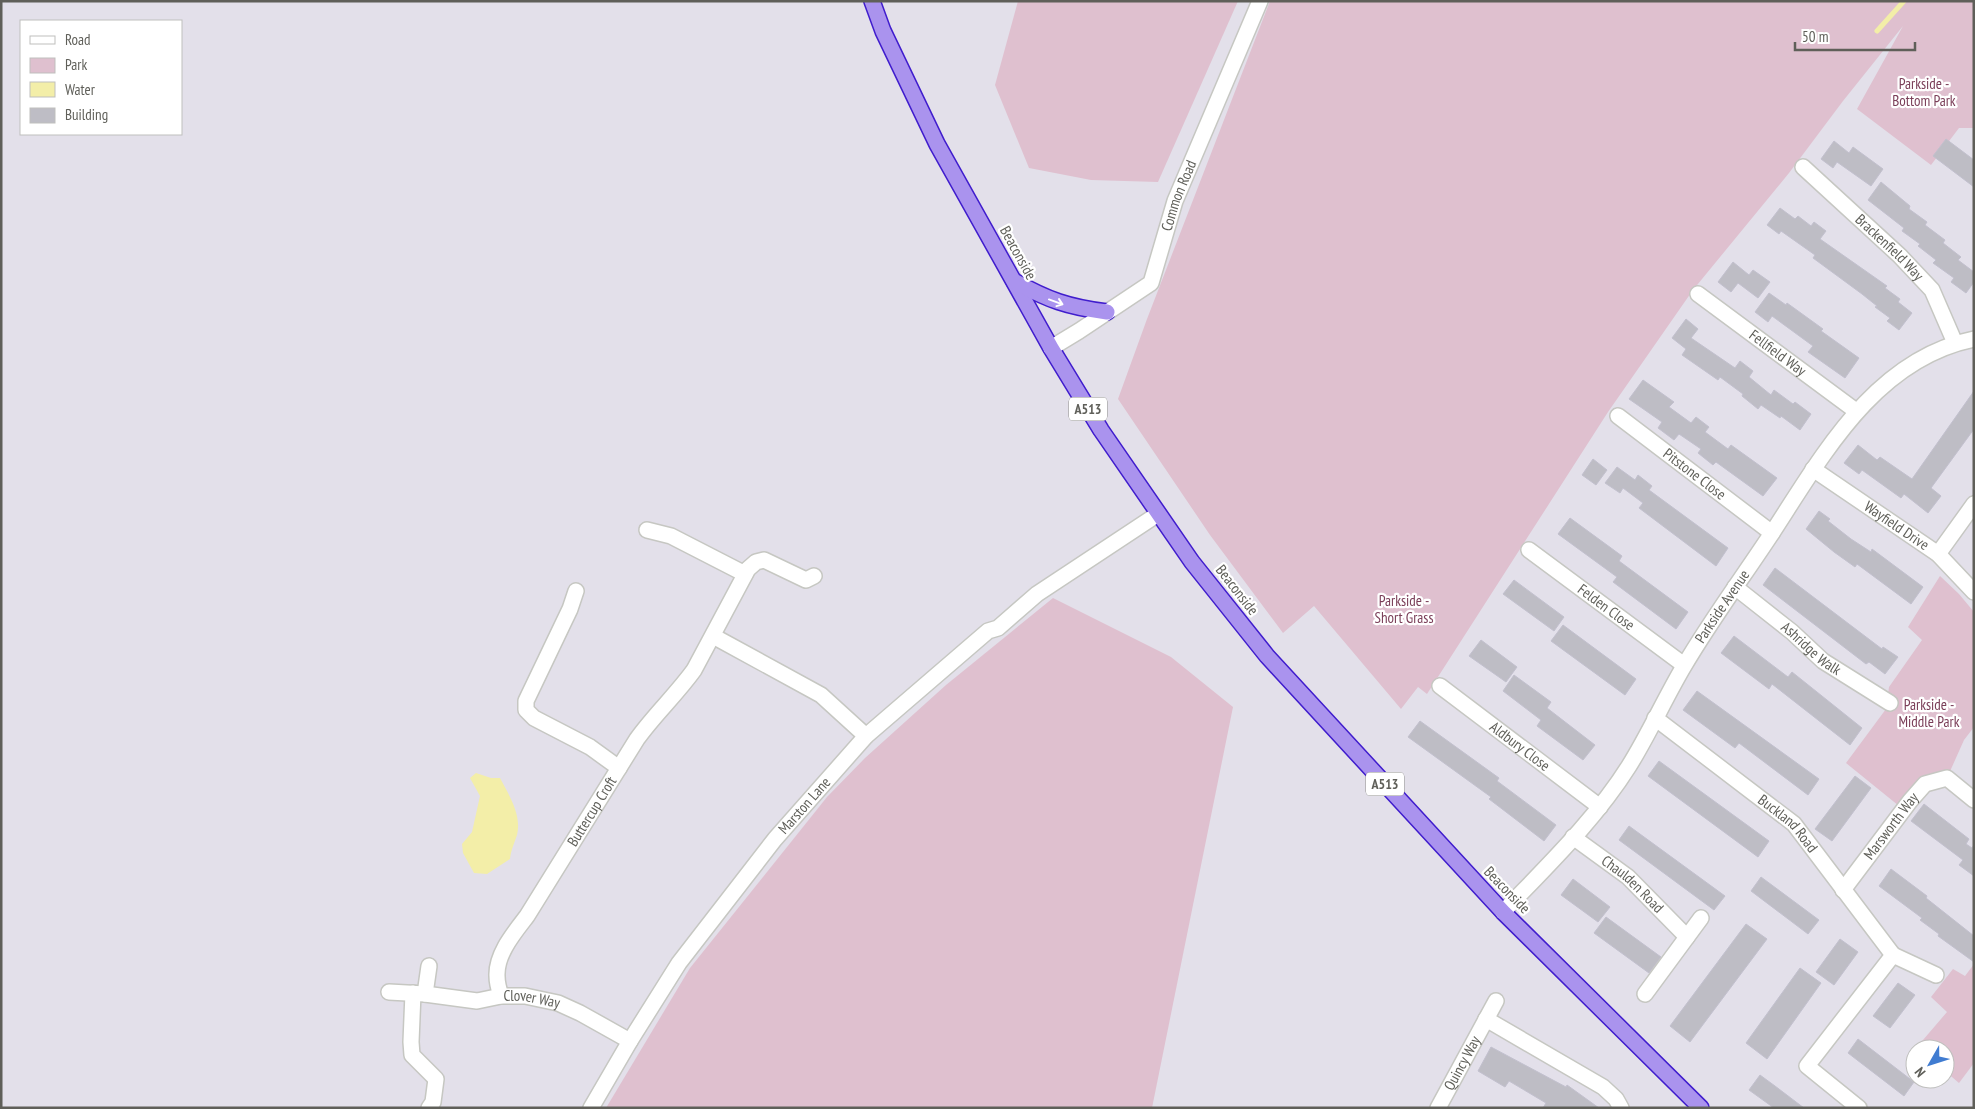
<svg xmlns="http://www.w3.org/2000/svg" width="1975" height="1109" font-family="'PT Sans Narrow',sans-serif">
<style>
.green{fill:#dfc0cf}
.water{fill:#f3eea8}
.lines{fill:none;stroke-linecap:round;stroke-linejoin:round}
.stream{stroke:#f3eea8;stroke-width:5}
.building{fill:#bebdc5;stroke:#c2c0ce}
.minor-casing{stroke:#c6c7c2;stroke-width:18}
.highway-casing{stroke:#401dcd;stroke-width:18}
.minor{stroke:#fff;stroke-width:15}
.highway{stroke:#aa93ee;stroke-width:15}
.oneway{stroke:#fff}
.labels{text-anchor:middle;stroke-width:4.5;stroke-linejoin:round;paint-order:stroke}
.shield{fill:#fff;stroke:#8f8f8b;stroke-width:1}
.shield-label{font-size:14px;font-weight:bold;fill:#5f5f59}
.park-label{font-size:15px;fill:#7a3e58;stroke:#fff}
.street-label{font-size:15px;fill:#5f5f59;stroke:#fff}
</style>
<rect width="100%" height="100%" fill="#e3e0ea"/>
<g class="green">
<path d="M1018,1H1238L1158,182L1091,180L1029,168L995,85Z"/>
<path d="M1270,1H1974V128H1959L1931,165L1857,109L1903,26L1843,101L1789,173L1693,290L1608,412L1427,694L1418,687L1401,709L1314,606L1283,633L1210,535L1118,399L1147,319Z"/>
<path d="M1940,576L1959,594L1974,612V727L1964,740L1947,778L1925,784L1904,810L1846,763L1886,709L1889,687L1922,640L1908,627Z"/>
<path d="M1053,598L1171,657L1233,707L1152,1108H606L690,968L827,797L865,758L946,685Z"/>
<path d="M1974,964V1063L1959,1083L1945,1071V1049H1919L1917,1047L1947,1012L1931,997L1953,969L1965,976Z"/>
</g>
<path class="water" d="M476,773L491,778H500C509,795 522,815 517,835C514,844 511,850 510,859L487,874L474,873L463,853L462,844L472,832L480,796L470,778Z"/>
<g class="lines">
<path class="stream" d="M1877,31L1904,1"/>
</g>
<g class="building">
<path d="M1946,139L1974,160V187L1933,156Z"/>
<path d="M1834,141L1849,153L1853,147L1883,169L1871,186L1837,162L1833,168L1821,159Z"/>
<path d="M1881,182L1910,206L1909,209L1927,222L1925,225L1945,240L1943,243L1961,257L1958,260L1974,272V282L1966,293L1951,282L1954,278L1933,263L1936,260L1918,246L1920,244L1902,231L1904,228L1868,200Z"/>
<path d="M1780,208L1795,219L1798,216L1811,226L1814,222L1826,231L1820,239L1887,286L1885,288L1900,299L1898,302L1912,313L1899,330L1887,321L1890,318L1875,307L1877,306L1862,294L1813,258L1815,255L1781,231L1779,234L1767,225Z"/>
<path d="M1733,262L1749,275L1753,270L1770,282L1758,298L1738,283L1731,292L1718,282Z"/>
<path d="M1769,293L1786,305L1787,303L1823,329L1821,331L1859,358L1845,378L1808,352L1813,346L1772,316L1768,322L1755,312Z"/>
<path d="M1686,319L1698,329L1691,338L1735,368L1740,361L1753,371L1749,377L1771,395L1774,390L1793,404L1795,402L1811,414L1800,430L1781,416L1780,418L1761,405L1758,409L1742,396L1743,394L1720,377L1718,380L1682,355L1686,349L1672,338Z"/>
<path d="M1643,380L1674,402L1669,407L1691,423L1696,417L1709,427L1705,432L1728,449L1731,445L1777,478L1763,496L1716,462L1713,465L1698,453L1701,449L1679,434L1674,440L1658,428L1662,422L1629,399Z"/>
<path d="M1974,391V429L1931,488L1941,496L1928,513L1904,494L1901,498L1862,470L1859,474L1844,463L1858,445L1877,460L1880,457L1912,479Z"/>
<path d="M1593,459L1607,470L1596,485L1582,475Z"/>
<path d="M1617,467L1635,480L1638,475L1652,486L1649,490L1728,548L1716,566L1639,508L1643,503L1623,488L1620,493L1605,483Z"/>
<path d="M1819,511L1830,519L1828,521L1851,539L1871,552L1872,549L1923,587L1911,604L1857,564L1855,567L1834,552L1806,529Z"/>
<path d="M1570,518L1622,556L1619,561L1688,612L1676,629L1613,582L1617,577L1558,534Z"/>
<path d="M1775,568L1882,649L1883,647L1898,657L1885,674L1869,662L1866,664L1763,585Z"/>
<path d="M1514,580L1564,617L1554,631L1503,594Z"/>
<path d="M1563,625L1636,679L1625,695L1551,641Z"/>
<path d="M1734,636L1788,677L1792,672L1862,728L1850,745L1772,684L1769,689L1721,653Z"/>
<path d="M1481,640L1517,667L1506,682L1469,656Z"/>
<path d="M1514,675L1551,702L1547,708L1595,745L1583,760L1537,726L1541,720L1503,691Z"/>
<path d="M1697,691L1819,779L1808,795L1739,743L1735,748L1683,710Z"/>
<path d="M1420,721L1499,778L1497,781L1556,825L1544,841L1489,799L1491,797L1408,737Z"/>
<path d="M1659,761L1769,841L1758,857L1648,776Z"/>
<path d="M1855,776L1871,788L1832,841L1815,829Z"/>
<path d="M1924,804L1969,839L1966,844L1972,848L1974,845V876L1959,865L1963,860L1911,821Z"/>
<path d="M1629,826L1725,896L1714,910L1619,840Z"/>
<path d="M1891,869L1927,896L1926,898L1974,936V962L1938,936L1939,934L1920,920L1922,918L1879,886Z"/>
<path d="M1761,877L1819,920L1808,934L1751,891Z"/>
<path d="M1573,879L1610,907L1598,922L1561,895Z"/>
<path d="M1606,917L1661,957L1649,973L1594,933Z"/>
<path d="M1746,924L1767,939L1690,1042L1670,1026Z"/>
<path d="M1840,939L1858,952L1834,985L1816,972Z"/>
<path d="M1800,968L1821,983L1767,1059L1746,1043Z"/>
<path d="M1898,983L1915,995L1890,1028L1873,1016Z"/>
<path d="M1858,1039L1914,1082L1904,1096L1848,1053Z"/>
<path d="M1491,1047L1566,1087L1567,1085L1599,1108H1543L1546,1103L1509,1081L1505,1087L1478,1071Z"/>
<path d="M1760,1075L1775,1086L1804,1108H1774L1749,1090Z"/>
</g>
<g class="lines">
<g class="minor-casing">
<g id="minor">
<path id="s1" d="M1803,167L1900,256L1932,290L1955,343"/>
<path id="s2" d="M1698,294L1856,411"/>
<path id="s3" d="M1051,348L1079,331L1151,283L1175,201L1260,1"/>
<path id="s4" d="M1618,416L1772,533"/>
<path id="s5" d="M1813,469L1938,554L1974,592"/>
<path d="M647,530L671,536L745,574"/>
<path id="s6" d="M1529,550L1684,665"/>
<path d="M1938,554L1974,504"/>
<path id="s7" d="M1735,587L1792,632L1823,661L1890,703"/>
<path d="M576,591L570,609L526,701V710L534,718L590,747L619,768"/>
<path d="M713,636L821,695L866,736"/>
<path id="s8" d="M1440,686L1600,807"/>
<path id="s9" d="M1655,718L1794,824L1893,955L1807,1066L1859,1108"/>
<path id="s10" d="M1573,837L1628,877L1687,937"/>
<path id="s11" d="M1843,890L1910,801L1925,784L1947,778L1974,800"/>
<path id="s12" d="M1503,912C1547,866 1595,820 1629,766C1649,734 1665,698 1684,666C1711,620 1743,577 1772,533C1823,455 1875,359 1974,339"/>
<path d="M1893,955L1936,975"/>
<path id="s13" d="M389,992L425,994L477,1001L501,996H525L558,1003L580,1013L630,1041"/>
<path d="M413,993L411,1042L412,1055L436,1079L433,1102L429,1108"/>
<path d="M425,994L429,966"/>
<path d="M1645,994L1701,918"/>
<path id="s14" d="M501,996C499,990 497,983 497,976C496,954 514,933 527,916L637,739C654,715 676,695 694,670L748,569L756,562L764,560L806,580L814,576"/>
<path d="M1486,1019L1603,1087L1616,1099L1621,1108"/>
<path id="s15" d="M591,1108L630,1041L679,963L775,839L866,736L988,631L998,628L1037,594L1158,514"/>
<path id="s16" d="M1438,1108L1496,1001"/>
</g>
</g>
<g class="highway-casing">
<g id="highway">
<path d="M872,1L883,31L937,144L1051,348L1101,430L1192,562L1267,656L1503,912L1701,1108"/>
<path d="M1014,281C1048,300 1068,307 1107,312"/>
</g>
</g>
<use href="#minor" class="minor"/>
<use href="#highway" class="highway"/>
</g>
<defs><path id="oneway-shaft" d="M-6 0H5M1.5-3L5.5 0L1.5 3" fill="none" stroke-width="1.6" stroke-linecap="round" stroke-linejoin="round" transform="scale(1.25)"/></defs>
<use class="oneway" href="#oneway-shaft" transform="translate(1056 302) rotate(20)"/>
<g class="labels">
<g class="shield">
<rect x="1069" y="397.5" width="38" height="23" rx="4"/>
<rect x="1366" y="772.5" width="38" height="23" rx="4"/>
</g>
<g class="shield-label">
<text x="1088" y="414">A513</text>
<text x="1385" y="789">A513</text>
</g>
<g class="park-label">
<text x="1924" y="89">Parkside -<tspan x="1924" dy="17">Bottom Park</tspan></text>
<text x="1404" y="606">Parkside -<tspan x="1404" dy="17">Short Grass</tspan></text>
<text x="1929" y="710">Parkside -<tspan x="1929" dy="17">Middle Park</tspan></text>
</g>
<g class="street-label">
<text dy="5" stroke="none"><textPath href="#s3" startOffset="211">Common Road</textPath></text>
<text dy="5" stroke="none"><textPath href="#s1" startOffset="118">Brackenfield Way</textPath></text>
<text transform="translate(1018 253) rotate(61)" y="5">Beaconside</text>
<text dy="5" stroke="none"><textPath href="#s2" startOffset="99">Fellfield Way</textPath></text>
<text dy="5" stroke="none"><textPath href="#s4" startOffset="96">Pitstone Close</textPath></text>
<text dy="5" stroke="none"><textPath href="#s5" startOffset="101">Wayfield Drive</textPath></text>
<text transform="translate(1237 590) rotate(52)" y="5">Beaconside</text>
<text dy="5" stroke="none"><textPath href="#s12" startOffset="378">Parkside Avenue</textPath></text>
<text dy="5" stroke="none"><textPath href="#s6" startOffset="96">Felden Close</textPath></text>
<text dy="5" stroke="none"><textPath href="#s7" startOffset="98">Ashridge Walk</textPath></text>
<text dy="5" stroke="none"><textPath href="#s8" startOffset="100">Aldbury Close</textPath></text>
<text dy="5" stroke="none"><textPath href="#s15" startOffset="371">Marston Lane</textPath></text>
<text dy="5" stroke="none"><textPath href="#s14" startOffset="212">Buttercup Croft</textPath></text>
<text dy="5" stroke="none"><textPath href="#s9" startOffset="170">Buckland Road</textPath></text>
<text dy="5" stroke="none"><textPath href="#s11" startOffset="80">Marsworth Way</textPath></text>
<text dy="5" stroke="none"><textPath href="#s10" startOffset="76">Chaulden Road</textPath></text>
<text transform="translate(1507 890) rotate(46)" y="5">Beaconside</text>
<text dy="5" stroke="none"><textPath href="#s13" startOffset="144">Clover Way</textPath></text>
<text dy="5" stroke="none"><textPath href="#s16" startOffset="51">Quincy Way</textPath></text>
</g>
</g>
<rect width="1975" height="1109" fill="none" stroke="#5f5f59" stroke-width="5"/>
<rect x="20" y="20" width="162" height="115" fill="#ffffff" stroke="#bfbfbd"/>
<rect x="30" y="36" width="25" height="8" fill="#ffffff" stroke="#bfbfbd"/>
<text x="65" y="45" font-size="15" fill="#5f5f59">Road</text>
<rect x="30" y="58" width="25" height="15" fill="#dfc0cf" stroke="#bfbfbd"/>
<text x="65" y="70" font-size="15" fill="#5f5f59">Park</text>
<rect x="30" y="82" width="25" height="15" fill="#f3eea8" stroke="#bfbfbd"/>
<text x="65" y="95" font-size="15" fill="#5f5f59">Water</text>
<rect x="30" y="108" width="25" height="15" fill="#bebdc5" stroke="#bfbfbd"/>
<text x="65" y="120" font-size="15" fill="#5f5f59">Building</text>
<g transform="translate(1930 1064) rotate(231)"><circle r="24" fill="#ffffff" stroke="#bfbfbd"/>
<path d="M0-4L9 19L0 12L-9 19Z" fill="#407cd1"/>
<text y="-8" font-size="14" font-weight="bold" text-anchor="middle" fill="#5f5f59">N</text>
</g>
<path d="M1795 42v8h120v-8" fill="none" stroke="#5f5f59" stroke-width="2.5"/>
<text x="1802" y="42" font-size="15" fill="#5f5f59" stroke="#ffffff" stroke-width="4" paint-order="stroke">50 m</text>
</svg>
